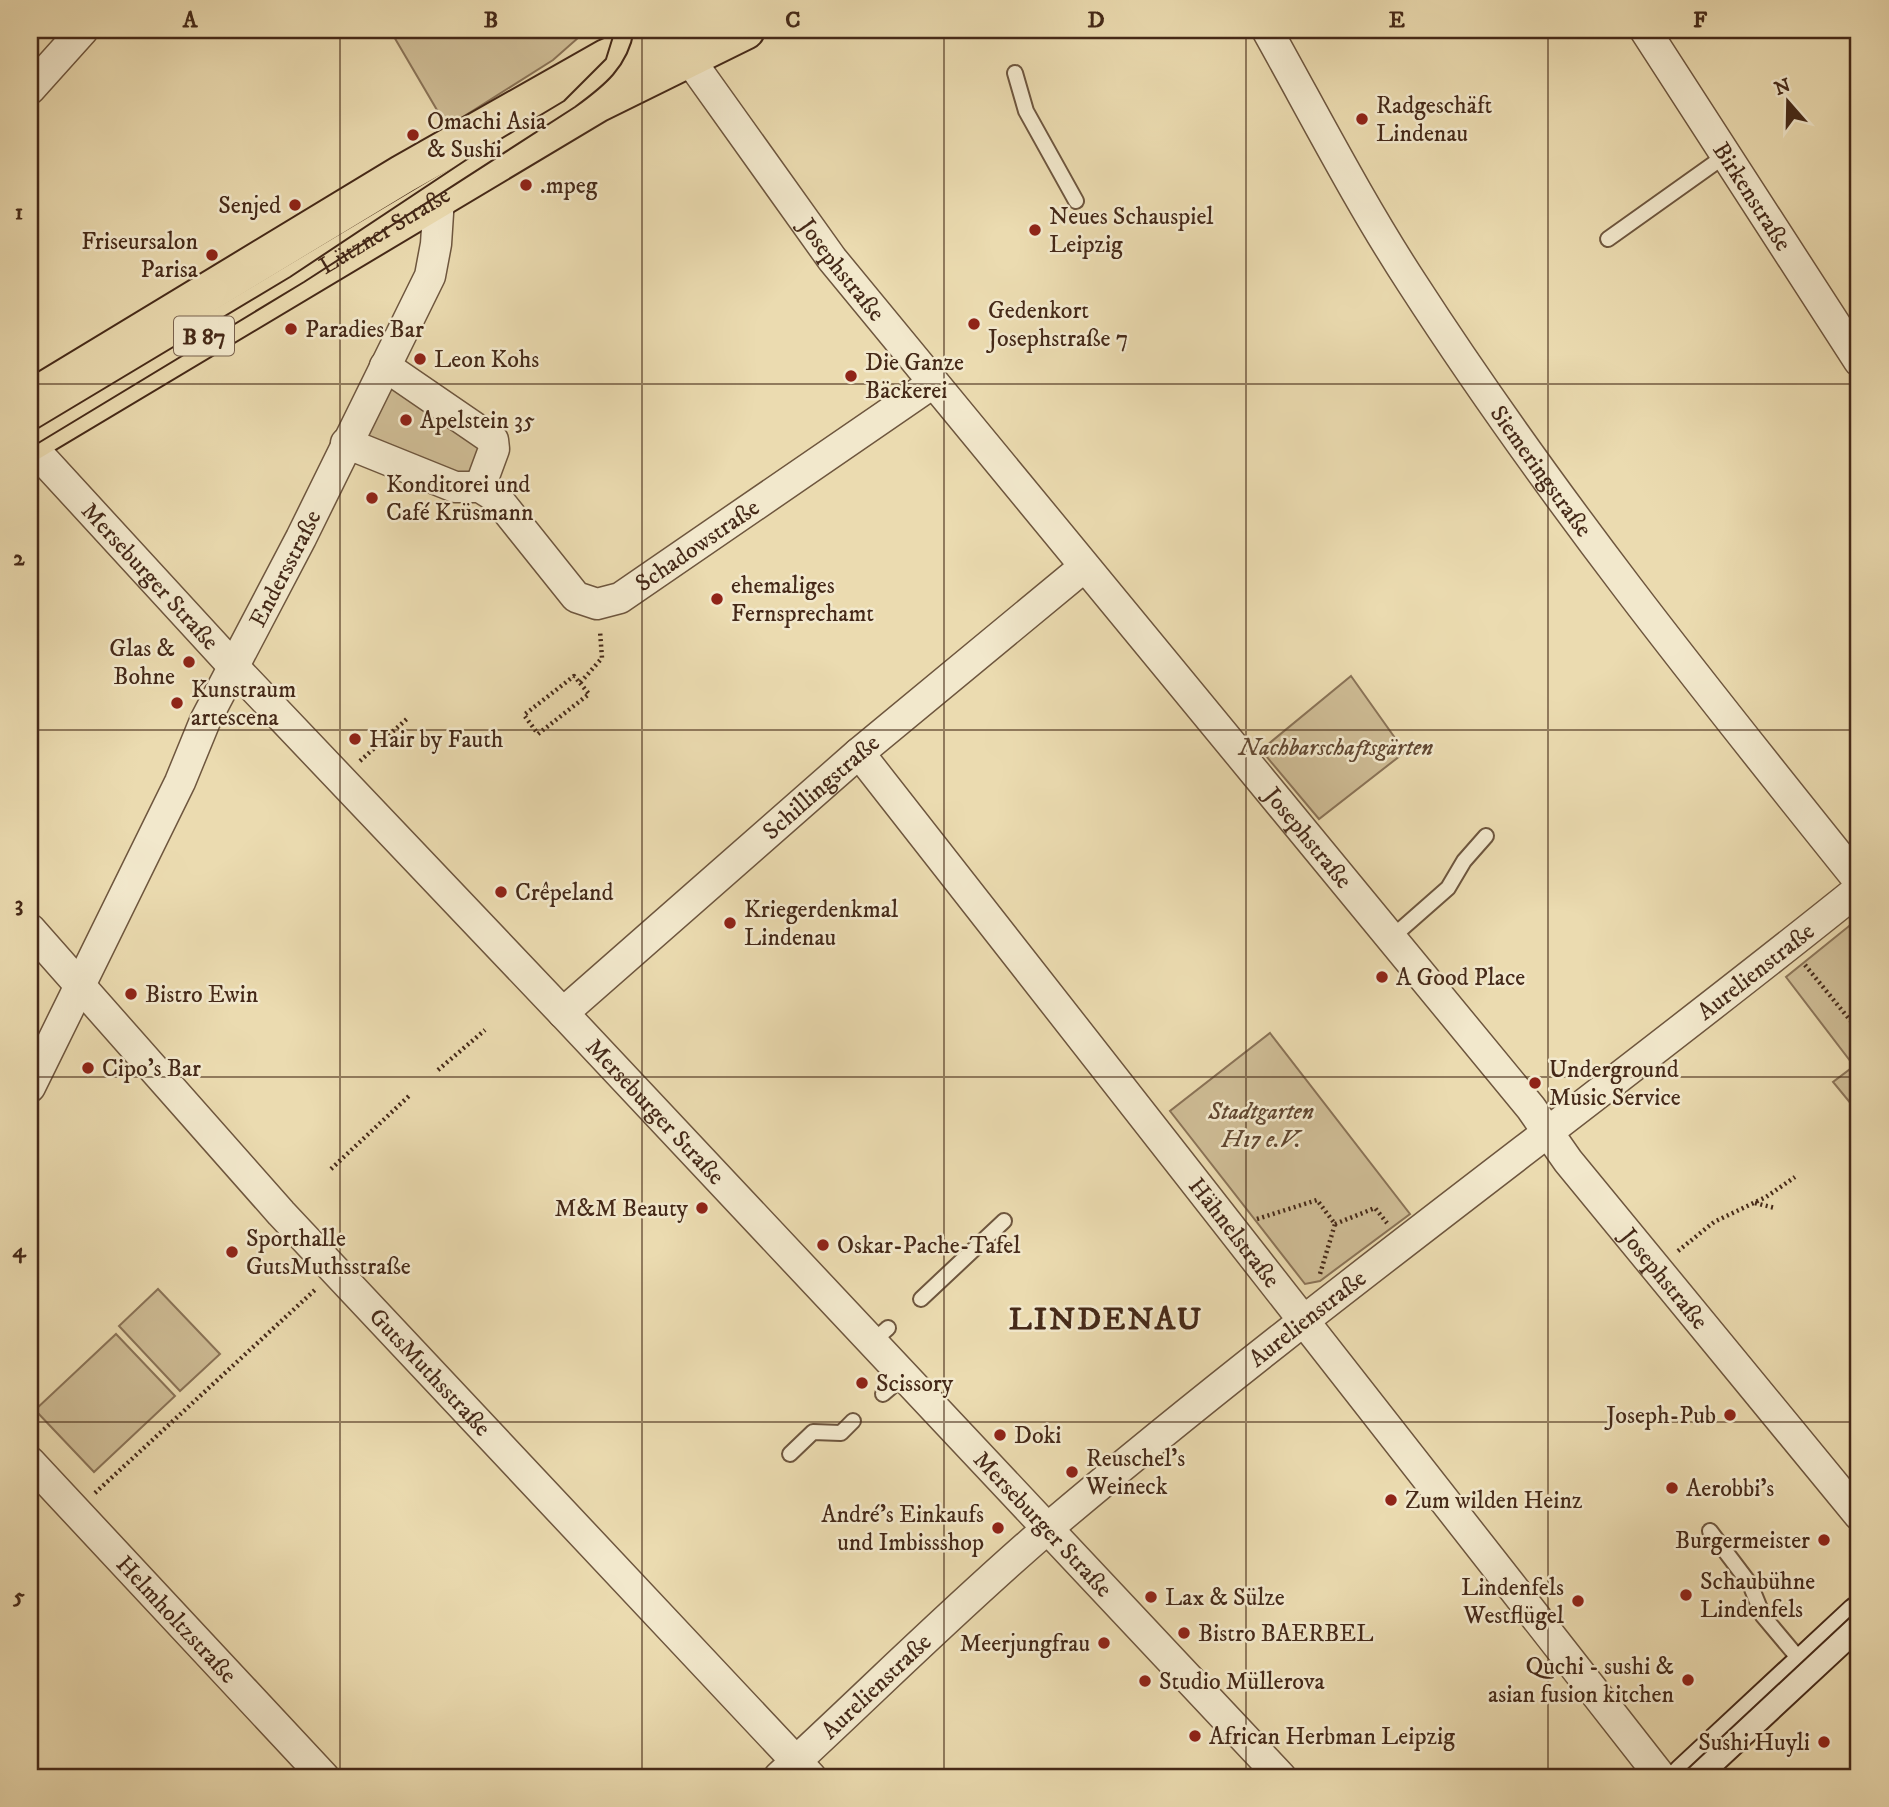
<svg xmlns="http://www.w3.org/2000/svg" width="1889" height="1807" font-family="'IM FELL DW Pica',serif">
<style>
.green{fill:#cfbd96;stroke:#8a7357;stroke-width:2}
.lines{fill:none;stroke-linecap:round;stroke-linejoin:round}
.lane-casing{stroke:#6e563e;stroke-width:18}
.street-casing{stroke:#6e563e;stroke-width:33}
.secondary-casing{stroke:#452918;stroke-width:42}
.primary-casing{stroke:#452918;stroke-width:42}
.path{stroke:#452918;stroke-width:4.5;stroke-dasharray:2 3.5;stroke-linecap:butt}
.lane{stroke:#f2e8cc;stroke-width:14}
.street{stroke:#f2e8cc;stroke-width:30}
.secondary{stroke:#f2e8cc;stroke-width:38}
.primary{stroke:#ebdbb0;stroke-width:38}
.tram{stroke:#452918;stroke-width:2}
.grid{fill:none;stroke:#452918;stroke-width:2;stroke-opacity:0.55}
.poi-dot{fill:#8f2418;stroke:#f2e8cc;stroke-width:2.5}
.labels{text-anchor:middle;stroke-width:5;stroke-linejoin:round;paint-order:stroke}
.shield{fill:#f2e8cc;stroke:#79624e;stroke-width:2}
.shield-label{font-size:23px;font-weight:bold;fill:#452918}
.poi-label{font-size:24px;fill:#452918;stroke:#f2e8cc;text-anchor:start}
.street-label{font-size:24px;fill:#452918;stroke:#f2e8cc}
.park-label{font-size:24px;font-style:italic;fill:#614731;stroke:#f2e8cc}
.district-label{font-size:32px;font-weight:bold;letter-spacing:2px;fill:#452918;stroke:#f2e8cc}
.neatline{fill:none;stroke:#452918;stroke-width:2.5}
.grid-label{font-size:23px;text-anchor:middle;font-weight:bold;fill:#452918}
</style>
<rect width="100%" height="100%" fill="#ebdbb0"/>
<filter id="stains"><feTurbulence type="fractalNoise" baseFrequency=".00286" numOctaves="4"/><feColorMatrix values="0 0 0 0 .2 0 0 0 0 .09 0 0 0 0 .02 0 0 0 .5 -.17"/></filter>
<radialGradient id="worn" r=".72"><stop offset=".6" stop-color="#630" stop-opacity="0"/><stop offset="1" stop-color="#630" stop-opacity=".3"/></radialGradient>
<g class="green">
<path d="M390,30H587L553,60L447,127Z"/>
<path d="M385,366L487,434L480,487L346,443Z"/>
<path d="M1351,676L1405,752L1319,819L1261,750Z"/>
<path d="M1859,918V1099L1852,1105L1833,1082L1854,1066L1786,977Z"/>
<path d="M1270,1033L1410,1214L1320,1281L1305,1284L1170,1111Z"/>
<path d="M158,1289L220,1354L180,1391L119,1326Z"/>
<path d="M116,1334L175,1396L94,1472L35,1410Z"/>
</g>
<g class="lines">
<g class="lane-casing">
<g id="lane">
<path d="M1015,73L1026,111L1076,201"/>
<path d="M1608,239L1726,155"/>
<path d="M1390,939L1448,888L1464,861L1486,836"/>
<path d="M921,1299L1004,1221"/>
<path d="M871,1343L888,1328"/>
<path d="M883,1394L903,1377"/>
<path d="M790,1454L813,1432L841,1433L853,1421"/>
<path d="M1710,1531L1750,1584L1763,1616L1805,1666"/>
</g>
</g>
<g class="street-casing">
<g id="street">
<path id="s1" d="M1267,30C1314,114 1359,202 1412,283C1547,492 1703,687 1859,881"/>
<path id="s2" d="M1645,30L1859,361"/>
<path id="s3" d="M687,56L832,259L1531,1108L1568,1161L1859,1515"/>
<path d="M30,89L83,30"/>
<path d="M385,366L493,440L494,449L480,487"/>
<path id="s4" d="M346,443L455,487H480L496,497L576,597L597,604L620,598L933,383"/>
<path id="s5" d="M30,445L233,666L563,1013L1281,1777"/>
<path id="s6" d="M859,753L1661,1777"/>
<path id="s7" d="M30,929L281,1213L811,1777"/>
<path id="s8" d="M563,1013L859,753L1084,567"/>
<path id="s9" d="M30,1087L180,782L205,721L301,538L430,276L436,244L439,198"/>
<path id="s10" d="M30,1462L324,1777"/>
<path id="s11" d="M779,1777C868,1695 955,1608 1047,1529C1310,1306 1591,1105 1859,889"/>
</g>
</g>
<g class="secondary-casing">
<path id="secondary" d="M1686,1777L1859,1616"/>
</g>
<g class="primary-casing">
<g id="primary">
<path d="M30,400L403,174L606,59L673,30"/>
<path id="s12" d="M30,442L597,103L745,30"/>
</g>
</g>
<g class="path">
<path d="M580,683L589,694L538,734L524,715L574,676L580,683L602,658L600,631"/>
<path d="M360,761L409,717"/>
<path d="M1805,965L1859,1031"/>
<path d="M438,1070L485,1030"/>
<path d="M331,1169L409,1096"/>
<path d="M1755,1203L1775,1208"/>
<path d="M1257,1219L1317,1200L1335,1224L1320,1274"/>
<path d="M1335,1224L1375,1208L1387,1223"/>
<path d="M1678,1251L1714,1222L1766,1197L1795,1177"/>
<path d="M95,1493L317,1288"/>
</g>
<use href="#lane" class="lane"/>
<use href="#street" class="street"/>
<use href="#secondary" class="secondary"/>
<use href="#primary" class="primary"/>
<g class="tram">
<path d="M30,433L290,277L469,158L564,101L606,59L615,30"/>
<path d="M30,448L304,282L575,107C604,86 628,67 634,30"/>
<path d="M1679,1777L1859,1609"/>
</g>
</g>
<path class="grid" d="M340,30V1777M642,30V1777M944,30V1777M1246,30V1777M1548,30V1777M30,384H1859M30,730H1859M30,1077H1859M30,1422H1859"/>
<g class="poi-dot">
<circle cx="1362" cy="119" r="7"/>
<circle cx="413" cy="135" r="7"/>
<circle cx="526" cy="185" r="7"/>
<circle cx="295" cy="205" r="7"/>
<circle cx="1035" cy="230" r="7"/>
<circle cx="212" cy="255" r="7"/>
<circle cx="974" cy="324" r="7"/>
<circle cx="291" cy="329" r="7"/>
<circle cx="420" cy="359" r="7"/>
<circle cx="851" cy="376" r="7"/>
<circle cx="406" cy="420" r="7"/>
<circle cx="372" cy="498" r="7"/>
<circle cx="717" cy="599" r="7"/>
<circle cx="189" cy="662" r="7"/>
<circle cx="177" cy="703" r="7"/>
<circle cx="355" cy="739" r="7"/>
<circle cx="501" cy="892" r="7"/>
<circle cx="730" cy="923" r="7"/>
<circle cx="1382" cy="977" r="7"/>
<circle cx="131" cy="994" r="7"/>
<circle cx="88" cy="1068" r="7"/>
<circle cx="1535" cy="1083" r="7"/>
<circle cx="702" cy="1208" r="7"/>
<circle cx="823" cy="1245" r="7"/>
<circle cx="232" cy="1252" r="7"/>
<circle cx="862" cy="1383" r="7"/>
<circle cx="1730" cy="1415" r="7"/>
<circle cx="1000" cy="1435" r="7"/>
<circle cx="1072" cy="1472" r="7"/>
<circle cx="1672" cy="1488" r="7"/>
<circle cx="1391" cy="1500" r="7"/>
<circle cx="998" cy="1528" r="7"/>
<circle cx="1824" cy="1540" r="7"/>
<circle cx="1686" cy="1595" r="7"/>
<circle cx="1151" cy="1597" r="7"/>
<circle cx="1578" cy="1601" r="7"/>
<circle cx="1184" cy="1633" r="7"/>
<circle cx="1104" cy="1643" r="7"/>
<circle cx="1688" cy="1680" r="7"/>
<circle cx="1145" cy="1681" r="7"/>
<circle cx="1195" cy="1736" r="7"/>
<circle cx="1824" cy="1742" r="7"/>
</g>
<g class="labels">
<rect class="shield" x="174" y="316.5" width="60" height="39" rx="5"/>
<g class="shield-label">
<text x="204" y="344">B 87</text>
</g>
<g class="poi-label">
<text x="1376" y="113">Radgeschäft<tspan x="1376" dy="28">Lindenau</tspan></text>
<text x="427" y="129">Omachi Asia<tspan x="427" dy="28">&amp; Sushi</tspan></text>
<text x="540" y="193">.mpeg</text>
<text x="281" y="213" text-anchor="end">Senjed</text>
<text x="1049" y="224">Neues Schauspiel<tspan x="1049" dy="28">Leipzig</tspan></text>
<text x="198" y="249" text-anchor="end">Friseursalon<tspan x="198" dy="28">Parisa</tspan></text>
<text x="988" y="318">Gedenkort<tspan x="988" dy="28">Josephstraße 7</tspan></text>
<text x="305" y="337">Paradies Bar</text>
<text x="434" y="367">Leon Kohs</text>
<text x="865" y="370">Die Ganze<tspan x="865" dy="28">Bäckerei</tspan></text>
<text x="420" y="428">Apelstein 35</text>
<text x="386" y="492">Konditorei und<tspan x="386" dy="28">Café Krüsmann</tspan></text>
<text x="731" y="593">ehemaliges<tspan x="731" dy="28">Fernsprechamt</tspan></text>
<text x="175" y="656" text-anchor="end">Glas &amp;<tspan x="175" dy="28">Bohne</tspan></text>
<text x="191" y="697">Kunstraum<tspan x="191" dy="28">artescena</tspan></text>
<text x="369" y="747">Hair by Fauth</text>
<text x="515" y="900">Crêpeland</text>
<text x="744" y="917">Kriegerdenkmal<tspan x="744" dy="28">Lindenau</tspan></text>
<text x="1396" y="985">A Good Place</text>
<text x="145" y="1002">Bistro Ewin</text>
<text x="102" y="1076">Cipo's Bar</text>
<text x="1549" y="1077">Underground<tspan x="1549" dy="28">Music Service</tspan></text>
<text x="688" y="1216" text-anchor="end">M&amp;M Beauty</text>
<text x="246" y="1246">Sporthalle<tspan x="246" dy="28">GutsMuthsstraße</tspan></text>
<text x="837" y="1253">Oskar-Pache-Tafel</text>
<text x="876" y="1391">Scissory</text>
<text x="1716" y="1423" text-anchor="end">Joseph-Pub</text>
<text x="1014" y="1443">Doki</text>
<text x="1086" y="1466">Reuschel's<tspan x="1086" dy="28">Weineck</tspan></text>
<text x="1686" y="1496">Aerobbi's</text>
<text x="1405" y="1508">Zum wilden Heinz</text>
<text x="984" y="1522" text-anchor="end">André's Einkaufs<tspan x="984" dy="28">und Imbissshop</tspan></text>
<text x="1810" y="1548" text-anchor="end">Burgermeister</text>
<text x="1700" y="1589">Schaubühne<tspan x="1700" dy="28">Lindenfels</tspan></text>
<text x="1564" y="1595" text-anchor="end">Lindenfels<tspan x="1564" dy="28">Westflügel</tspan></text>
<text x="1165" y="1605">Lax &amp; Sülze</text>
<text x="1198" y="1641">Bistro BAERBEL</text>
<text x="1090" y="1651" text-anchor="end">Meerjungfrau</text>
<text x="1674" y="1674" text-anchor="end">Quchi - sushi &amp;<tspan x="1674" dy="28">asian fusion kitchen</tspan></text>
<text x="1159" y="1689">Studio Müllerova</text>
<text x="1209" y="1744">African Herbman Leipzig</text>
<text x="1810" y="1750" text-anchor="end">Sushi Huyli</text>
</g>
<g class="street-label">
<text dy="8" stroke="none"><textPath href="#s2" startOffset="198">Birkenstraße</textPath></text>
<text dy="8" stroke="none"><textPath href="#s12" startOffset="413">Lützner Straße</textPath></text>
<text dy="8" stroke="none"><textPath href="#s3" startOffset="264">Josephstraße</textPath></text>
<text dy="8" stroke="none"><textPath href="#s1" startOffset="520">Siemeringstraße</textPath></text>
<text dy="8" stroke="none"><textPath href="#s4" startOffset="429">Schadowstraße</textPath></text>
<text dy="8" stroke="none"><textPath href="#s9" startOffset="578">Endersstraße</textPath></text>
<text dy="8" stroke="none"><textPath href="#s5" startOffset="178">Merseburger Straße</textPath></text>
<text dy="8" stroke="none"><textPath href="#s8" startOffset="343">Schillingstraße</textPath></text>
<text dy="8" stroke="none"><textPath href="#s3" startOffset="999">Josephstraße</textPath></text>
<text dy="8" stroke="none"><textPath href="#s11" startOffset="1267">Aurelienstraße</textPath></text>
<text dy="8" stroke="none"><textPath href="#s5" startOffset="914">Merseburger Straße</textPath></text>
<text dy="8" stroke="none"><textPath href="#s6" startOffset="609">Hähnelstraße</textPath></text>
<text dy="8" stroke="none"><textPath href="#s3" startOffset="1566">Josephstraße</textPath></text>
<text dy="8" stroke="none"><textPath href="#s11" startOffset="700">Aurelienstraße</textPath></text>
<text dy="8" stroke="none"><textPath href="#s7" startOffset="597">GutsMuthsstraße</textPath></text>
<text dy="8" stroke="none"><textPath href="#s5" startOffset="1480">Merseburger Straße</textPath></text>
<text dy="8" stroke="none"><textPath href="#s10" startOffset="215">Helmholtzstraße</textPath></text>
<text dy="8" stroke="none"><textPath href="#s11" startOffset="133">Aurelienstraße</textPath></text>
</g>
<g class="park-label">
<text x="1336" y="755">Nachbarschaftsgärten</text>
<text x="1261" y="1119">Stadtgarten<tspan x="1261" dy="28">H17 e.V.</tspan></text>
</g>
<g class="district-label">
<text x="1106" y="1329">LINDENAU</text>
</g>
</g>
<rect width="1889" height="1807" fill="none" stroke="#ebdbb0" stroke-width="77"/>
<g transform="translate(1788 102) rotate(340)" stroke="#f2e8cc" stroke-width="5" paint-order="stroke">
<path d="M0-5L12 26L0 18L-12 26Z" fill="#452918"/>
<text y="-10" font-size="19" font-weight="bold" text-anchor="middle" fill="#452918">N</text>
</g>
<rect x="38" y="38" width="1812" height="1731" class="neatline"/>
<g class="grid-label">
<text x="190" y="27">A</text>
<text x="491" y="27">B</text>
<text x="793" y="27">C</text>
<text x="1096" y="27">D</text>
<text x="1397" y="27">E</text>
<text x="1700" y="27">F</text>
<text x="19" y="219">1</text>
<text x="19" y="565">2</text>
<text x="19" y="911">3</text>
<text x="19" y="1257">4</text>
<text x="19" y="1603">5</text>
</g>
<rect width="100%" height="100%" filter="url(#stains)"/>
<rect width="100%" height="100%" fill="url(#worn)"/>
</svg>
